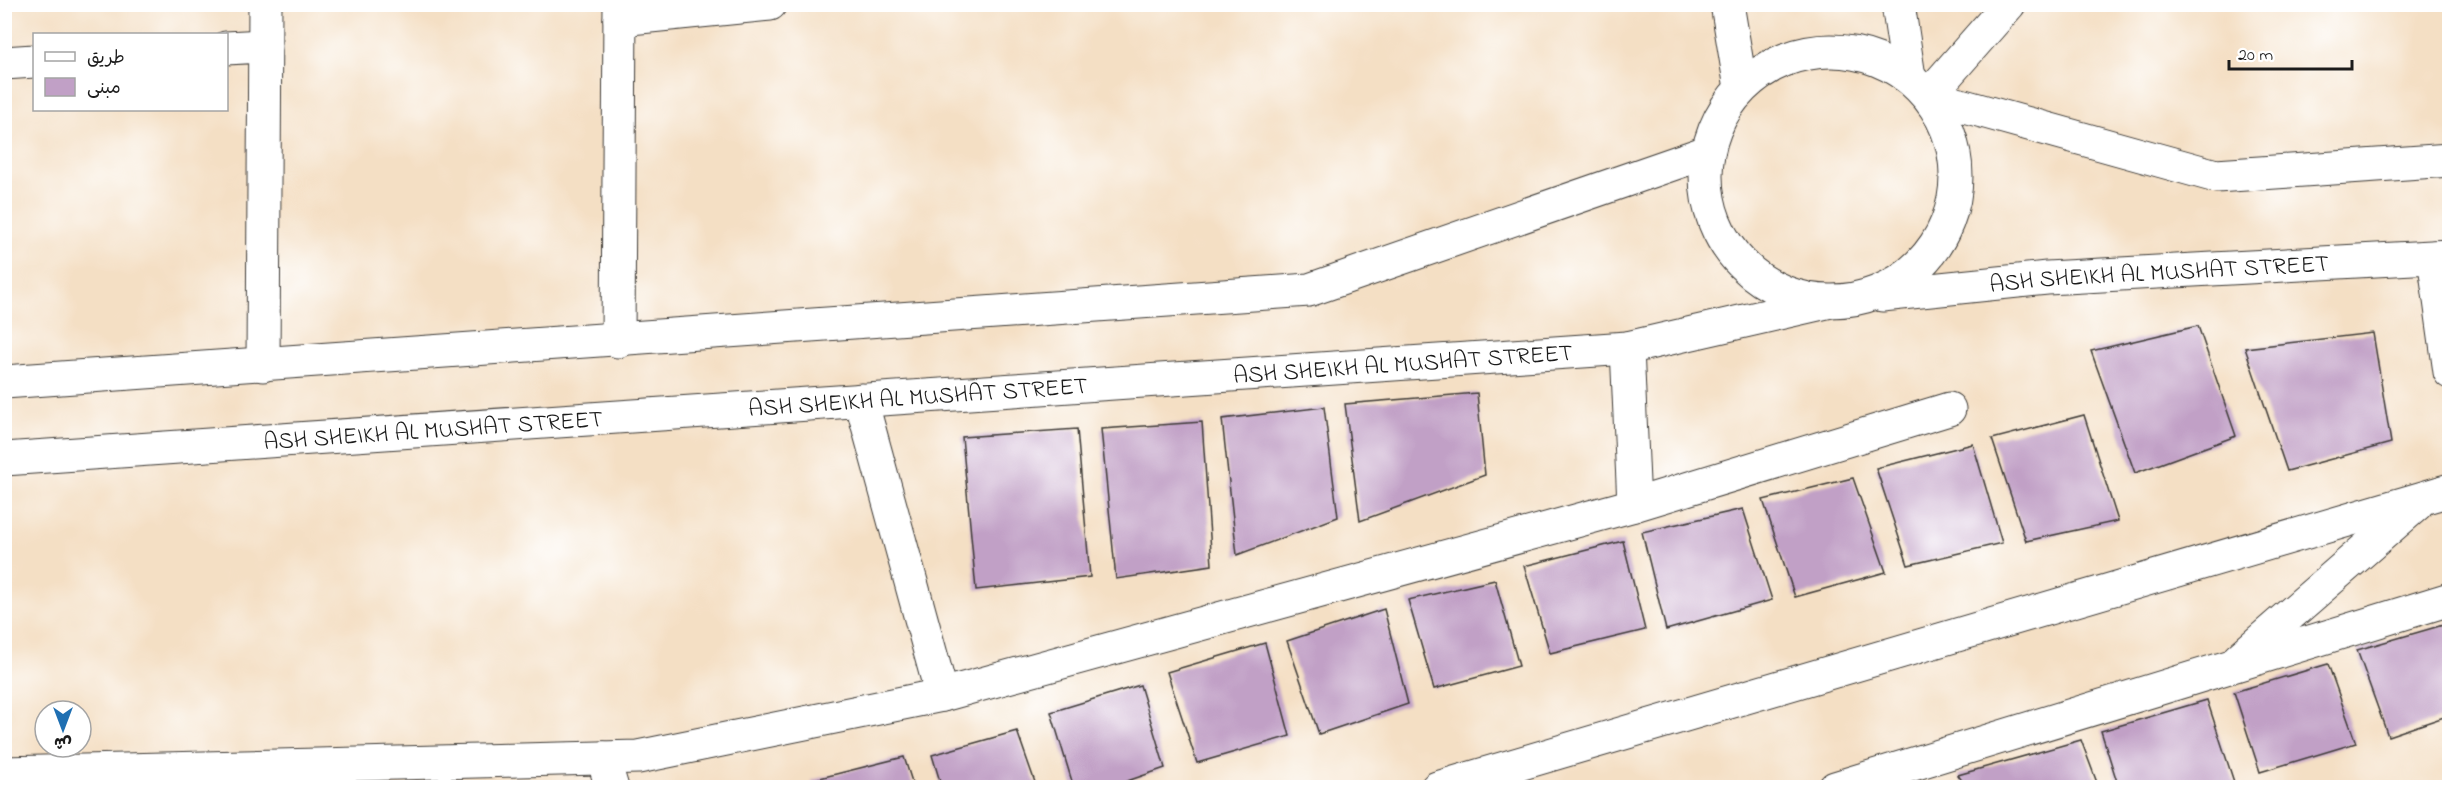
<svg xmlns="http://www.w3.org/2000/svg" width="2454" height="792" font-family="'Indie Flower','Playpen Sans Arabic',sans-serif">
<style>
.building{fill:#c1a0c6}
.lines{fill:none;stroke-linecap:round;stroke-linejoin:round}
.minor-casing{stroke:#3c3935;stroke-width:35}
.tertiary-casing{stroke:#3c3935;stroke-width:35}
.minor{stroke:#fff;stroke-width:33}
.tertiary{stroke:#fff;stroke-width:33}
.labels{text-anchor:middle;stroke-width:5;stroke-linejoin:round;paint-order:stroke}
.street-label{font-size:24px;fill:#1c1c1c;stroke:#fff}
</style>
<rect width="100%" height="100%" fill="#fff"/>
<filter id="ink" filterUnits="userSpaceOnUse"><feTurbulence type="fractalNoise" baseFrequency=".0167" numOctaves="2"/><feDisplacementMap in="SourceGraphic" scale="12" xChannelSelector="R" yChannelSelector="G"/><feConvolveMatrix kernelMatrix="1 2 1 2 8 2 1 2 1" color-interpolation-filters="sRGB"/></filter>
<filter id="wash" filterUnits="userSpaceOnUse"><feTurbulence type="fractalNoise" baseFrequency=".008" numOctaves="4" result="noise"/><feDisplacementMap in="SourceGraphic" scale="24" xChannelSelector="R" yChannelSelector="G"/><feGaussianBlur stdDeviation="1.35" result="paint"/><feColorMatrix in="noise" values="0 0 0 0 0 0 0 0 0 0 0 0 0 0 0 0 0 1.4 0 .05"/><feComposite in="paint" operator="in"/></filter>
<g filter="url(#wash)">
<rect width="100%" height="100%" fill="#f4dfc4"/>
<g id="blocks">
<g class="building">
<path d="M2198,326L2236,436L2135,473L2091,351Z"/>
<path d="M2373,333L2391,443L2287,471L2245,348Z"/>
<path d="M1477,393L1485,475L1360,521L1345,404Z"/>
<path d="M1324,407L1338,517L1237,555L1222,419Z"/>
<path d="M2084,415L2118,521L2026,541L1992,439Z"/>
<path d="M1202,422L1212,565L1116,579L1101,429Z"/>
<path d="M1077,429L1090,577L976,590L962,437Z"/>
<path d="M1973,444L2002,543L1908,565L1876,468Z"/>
<path d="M1853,478L1886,572L1795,597L1763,500Z"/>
<path d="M1743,509L1772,600L1666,630L1642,532Z"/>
<path d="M1623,541L1645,630L1550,653L1524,566Z"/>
<path d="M1495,580L1519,666L1434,689L1408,600Z"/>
<path d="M1384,609L1408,704L1319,734L1287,641Z"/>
<path d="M2450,623V715L2388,736L2357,650Z"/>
<path d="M1265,643L1290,736L1197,763L1167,672Z"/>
<path d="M2328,664L2356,743L2260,772L2234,692Z"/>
<path d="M1140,685L1165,768L1107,788H1074L1051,712Z"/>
<path d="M2207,700L2236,788H2119L2101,731Z"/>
<path d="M1017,731L1037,788H942L932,755Z"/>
<path d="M2081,740L2099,788H1967L1958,775Z"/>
<path d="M904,757L914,788H814L812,780Z"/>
</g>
</g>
</g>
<g filter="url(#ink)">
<use href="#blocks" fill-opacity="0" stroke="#3c3935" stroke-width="1.5"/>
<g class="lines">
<g class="minor-casing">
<g id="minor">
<path d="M620,19L770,4"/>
<path d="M226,48L265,46"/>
<path d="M4,63L34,61"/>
<path d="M1928,96L2009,4"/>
<path d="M2434,257L2450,372"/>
<path d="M618,341L620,4"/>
<path d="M263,365L265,4"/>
<path d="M1634,505L1949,409"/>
<path d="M2239,659L2417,504"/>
<path d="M942,695L1634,505L1627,348"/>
<path d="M603,758L612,788"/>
<path d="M4,773L638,757L942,695L861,400"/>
<path d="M1437,788L2450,490"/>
<path d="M1835,788L2450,599"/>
</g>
</g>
<g class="tertiary-casing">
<g id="tertiary">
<path d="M1727,4L1741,88"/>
<path d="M1898,4L1909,77"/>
<circle cx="1831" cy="176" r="125"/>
<path d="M1928,96L2216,176L2450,160"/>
<path id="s1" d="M1882,295L2047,278L2450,256"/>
<path d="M4,382L1309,290L1707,152"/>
<path id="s2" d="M4,459L1627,348L1827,302"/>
</g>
</g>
<use href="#minor" class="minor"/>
<use href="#tertiary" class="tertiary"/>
</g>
</g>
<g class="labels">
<g class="street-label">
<text dy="8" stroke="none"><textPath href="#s1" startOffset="278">ASH SHEIKH AL MUSHAT STREET</textPath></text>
<text dy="8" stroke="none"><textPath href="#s2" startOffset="1402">ASH SHEIKH AL MUSHAT STREET</textPath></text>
<text dy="8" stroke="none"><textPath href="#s2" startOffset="916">ASH SHEIKH AL MUSHAT STREET</textPath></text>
<text dy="8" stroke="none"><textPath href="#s2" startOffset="430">ASH SHEIKH AL MUSHAT STREET</textPath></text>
</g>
</g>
<rect width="2454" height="792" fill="none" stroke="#fff" stroke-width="24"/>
<rect x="33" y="33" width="195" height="78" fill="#ffffff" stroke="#a4a4a4" stroke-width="1.5"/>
<rect x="45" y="52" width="30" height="9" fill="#ffffff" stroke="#a4a4a4" stroke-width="1.5"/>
<text x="87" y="63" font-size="18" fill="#1c1c1c">طريق</text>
<rect x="45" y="78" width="30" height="18" fill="#c1a0c6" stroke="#a4a4a4" stroke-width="1.5"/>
<text x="87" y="93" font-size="18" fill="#1c1c1c">مبنى</text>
<g transform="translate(63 729) rotate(180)"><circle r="28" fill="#ffffff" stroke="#a4a4a4" stroke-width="1.5"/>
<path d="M0-4.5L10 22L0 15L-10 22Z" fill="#1f6fb2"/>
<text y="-9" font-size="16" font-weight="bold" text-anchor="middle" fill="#1c1c1c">ش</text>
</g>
<path d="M2229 60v9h123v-9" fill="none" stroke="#1c1c1c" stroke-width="3"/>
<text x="2238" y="60" font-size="18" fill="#1c1c1c" stroke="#ffffff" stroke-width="4.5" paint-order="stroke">20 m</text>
</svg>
